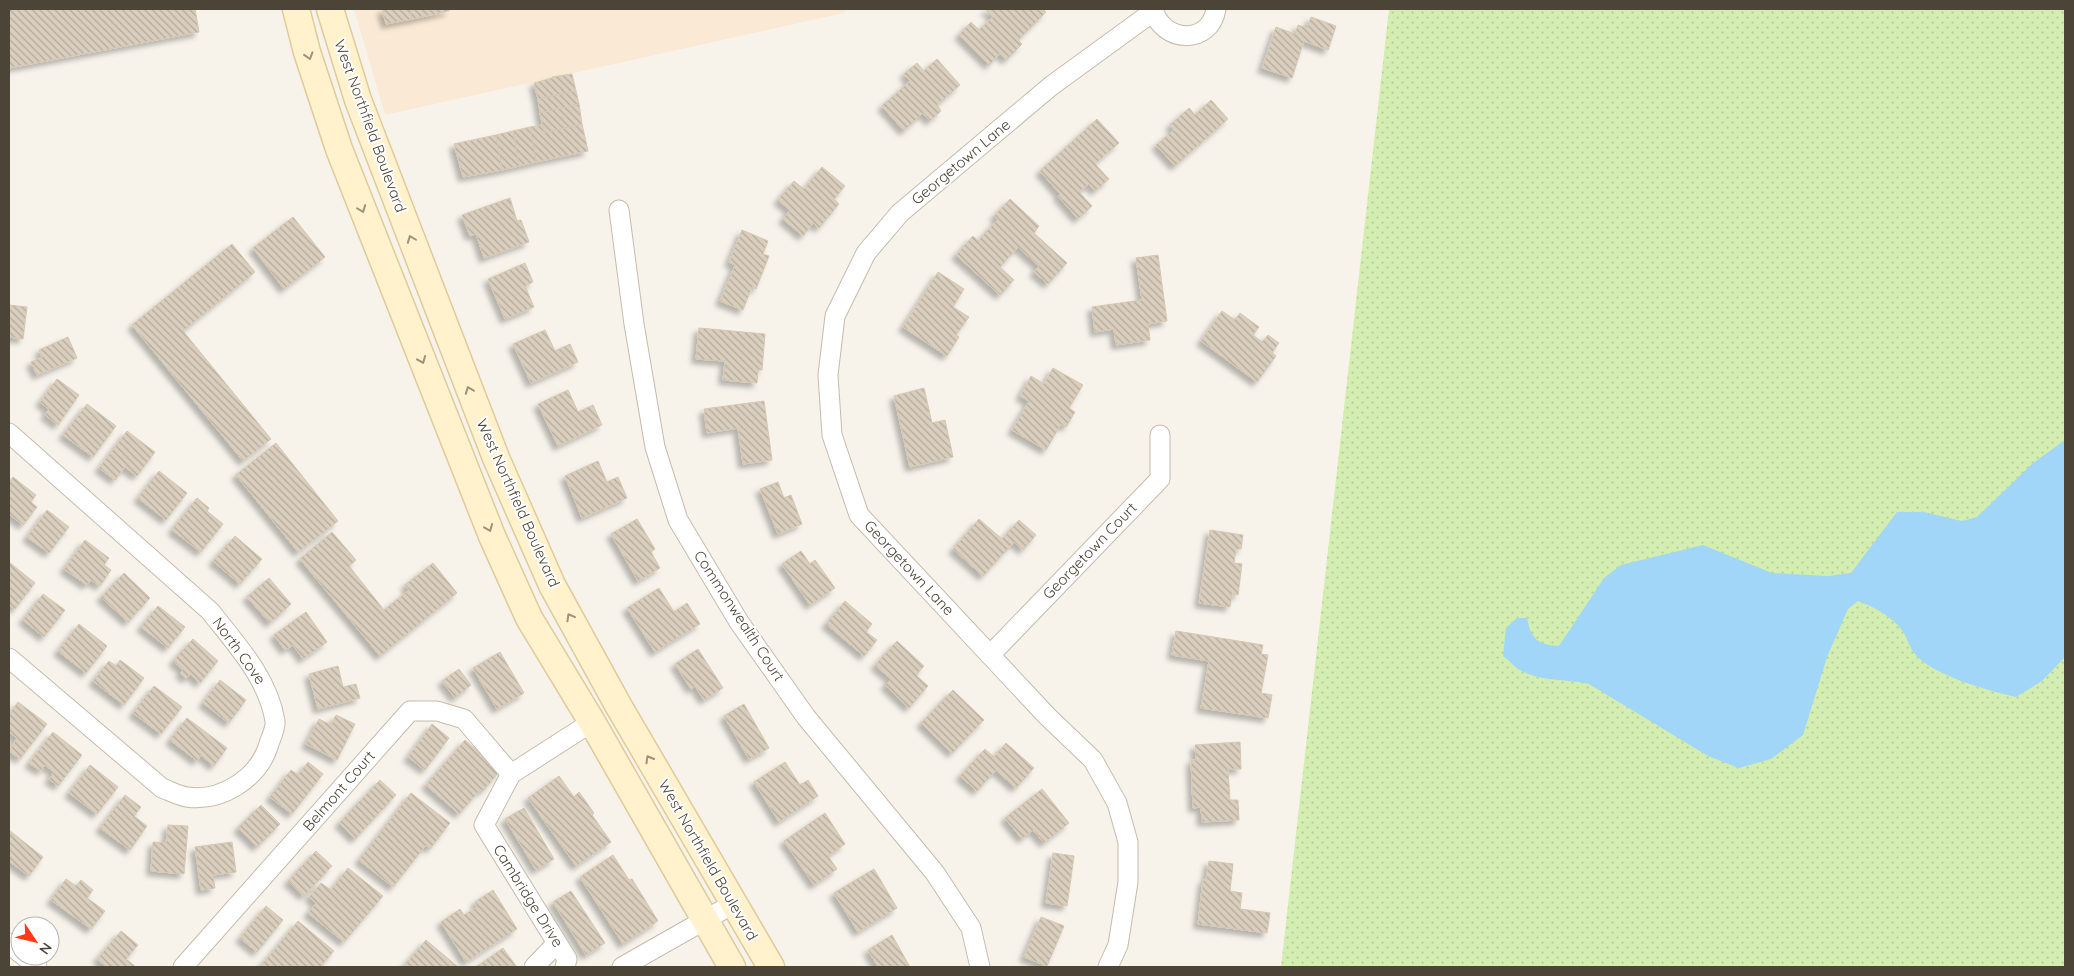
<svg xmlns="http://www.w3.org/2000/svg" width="2074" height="976" font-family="Quicksand,sans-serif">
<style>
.commercial{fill:#faead5}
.grass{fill:url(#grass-dots)}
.water{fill:#a2d6f8}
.building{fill:url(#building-back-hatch);stroke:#d6c7b1;filter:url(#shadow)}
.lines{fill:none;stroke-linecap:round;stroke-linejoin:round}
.minor-casing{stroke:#c4bbac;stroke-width:21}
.secondary-casing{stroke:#decb98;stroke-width:29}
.minor{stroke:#fff;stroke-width:19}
.secondary{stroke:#fff2cd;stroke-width:26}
.oneway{stroke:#9d927a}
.labels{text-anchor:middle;stroke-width:4;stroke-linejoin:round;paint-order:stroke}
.street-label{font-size:15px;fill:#4c4437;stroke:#fff}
</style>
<defs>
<pattern id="grass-dots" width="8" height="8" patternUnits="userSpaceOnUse" patternTransform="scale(1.25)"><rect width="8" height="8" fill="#d3eeb0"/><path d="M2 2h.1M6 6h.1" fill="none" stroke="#b7cd98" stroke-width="1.8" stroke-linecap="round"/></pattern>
<pattern id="building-back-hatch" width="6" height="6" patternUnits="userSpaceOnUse" patternTransform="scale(1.25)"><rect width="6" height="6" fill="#dacfbf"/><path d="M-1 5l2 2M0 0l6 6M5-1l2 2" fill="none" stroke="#b3aa9c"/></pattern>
<filter id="shadow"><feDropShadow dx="-4.5" dy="4.5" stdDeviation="2.5" flood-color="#0004"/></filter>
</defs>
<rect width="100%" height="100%" fill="#f7f3eb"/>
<path class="commercial" d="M354,9H849L844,13L385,115Z"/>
<path class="grass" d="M1389,9H2065V967H1281Z"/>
<path class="water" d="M2065,440V657L2042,681L2016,697C1989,691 1932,675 1915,654C1909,647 1907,637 1902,630C1891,616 1874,607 1858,601L1848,609L1827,657L1803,735L1771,759L1739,768L1708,756L1589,684C1568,679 1541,682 1522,671C1515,668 1509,660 1503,656L1506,628L1517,618H1527C1531,638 1537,645 1559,646L1604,578L1621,565L1703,545L1772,573L1828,576L1851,573L1897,512H1924L1962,521L1977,517L2033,463Z"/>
<g class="building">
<path d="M9,9H195L199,32L9,68Z"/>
<path d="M382,9H410L412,19L386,24Z"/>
<path d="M410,9H449V11L412,19Z"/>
<path d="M985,9H1043L1046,12L1018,40L1022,44L1006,60L1000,53L989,65L959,35L971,22L979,30L993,17Z"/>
<path d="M1311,17L1336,26L1328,50L1304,41L1292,78L1262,68L1276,27L1295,34L1298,25L1307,28Z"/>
<path d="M937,59L960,85L937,105L941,111L930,121L923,113L904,131L882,106L910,81L904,74L917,63L924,71Z"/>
<path d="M572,74L576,91L538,99L534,83L552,78V77Z"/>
<path d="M576,91L579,104L540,113L538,99Z"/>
<path d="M1211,100L1228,119L1175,166L1156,145L1174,130L1170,125L1189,108L1195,115Z"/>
<path d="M579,104L582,124L544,133L540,113Z"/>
<path d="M1097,119L1119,143L1095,164L1109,179L1095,191L1089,184L1079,192L1092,206L1078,219L1058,196L1060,194L1040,171Z"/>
<path d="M582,124L588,151L536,162L530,127L543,125L544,133Z"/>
<path d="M530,127L536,162L519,166L513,131Z"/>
<path d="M513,131L519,166L502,170L496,135Z"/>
<path d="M496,135L502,170L463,177L454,144Z"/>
<path d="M822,167L845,186L834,199L839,204L819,228L813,223L803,236L783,219L790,210L778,200L794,181L804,189Z"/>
<path d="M510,198L517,221L521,220L529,242L484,258L476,234L470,236L462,215Z"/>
<path d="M1010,199L1039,226L1034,233L1067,263L1048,284L1034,272L1039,266L1018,247L1000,267L1014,280L1000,295L956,255L973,236L978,241L998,219L994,216Z"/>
<path d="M293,217L325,257L284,289L253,248Z"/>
<path d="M742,230L768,241L763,254L769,256L756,289L752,287L743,310L720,301L735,265L729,262Z"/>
<path d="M232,244L255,272L183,331L271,439L243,461L132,325Z"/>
<path d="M1158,255L1167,321L1148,324L1150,340L1116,345L1114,329L1095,332L1092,307L1142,300L1136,258Z"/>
<path d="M525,263L533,282L525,286L534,307L505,319L488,279Z"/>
<path d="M938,272L964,289L953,307L969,317L956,335L959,337L947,356L903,327Z"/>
<path d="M9,305L27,307L23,339L9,337Z"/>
<path d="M1222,311L1235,320L1240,313L1259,327L1253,335L1262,342L1268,335L1279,343L1272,353L1276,356L1257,382L1201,341Z"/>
<path d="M699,328L765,334L762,370H758L757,383L723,380L725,361L696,359Z"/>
<path d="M545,330L555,351L570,344L578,362L531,383L513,344Z"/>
<path d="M68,337L77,358L37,375L31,362L42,357L39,350Z"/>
<path d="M1053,368L1083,385L1069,408L1075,412L1066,427L1061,424L1046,450L1012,430L1029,401L1020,396L1031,376L1044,384Z"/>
<path d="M57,379L79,395L58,425L45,415L49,409L40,402Z"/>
<path d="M924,388L932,423L945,420L953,457L910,467L894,396Z"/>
<path d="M568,390L578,412L593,405L602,425L558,446L538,404Z"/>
<path d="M764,401L772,460L743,464L738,428L707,433L704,409Z"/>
<path d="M87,404L116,426L93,457L63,435Z"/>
<path d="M127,431L155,452L137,476L125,467L115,480L99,468Z"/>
<path d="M276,443L338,521L298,552L236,475Z"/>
<path d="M598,461L607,482L618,477L627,498L582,518L565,476Z"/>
<path d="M159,471L187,493L166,520L138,498Z"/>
<path d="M13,477L36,495L31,502L37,507L23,525L9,514V482Z"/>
<path d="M778,482L784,498L791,495L802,524L778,534L760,489Z"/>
<path d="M197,498L209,508L207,511L223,524L201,552L172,530Z"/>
<path d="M47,510L69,527L49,553L27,537Z"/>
<path d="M637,519L655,549L651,552L660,568L638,581L611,534Z"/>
<path d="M979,519L1002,539L1019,520L1036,535L1023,550L1014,542L983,576L953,549Z"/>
<path d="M1210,530L1243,535L1241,549H1236L1234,563L1242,564L1238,595L1232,594L1230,607L1199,603Z"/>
<path d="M332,532L356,560L349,566L384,610L409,590L405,585L433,563L457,593L380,656L300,559Z"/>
<path d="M235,536L262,559L240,584L213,561Z"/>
<path d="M85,540L109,558L104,565L111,570L100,586L91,580L87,585L64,569Z"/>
<path d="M801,551L810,564L815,560L835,588L810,605L782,564Z"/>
<path d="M9,562L35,583L15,609L9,605Z"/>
<path d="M124,573L150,598L128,622L101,597Z"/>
<path d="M269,578L291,604L270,623L247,597Z"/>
<path d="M659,588L674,612L687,603L700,624L655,652L627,608Z"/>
<path d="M43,594L65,610L44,637L23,620Z"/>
<path d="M845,601L872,624L866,632L877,640L864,656L826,624Z"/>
<path d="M158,606L185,627L168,648L141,627Z"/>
<path d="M306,612L327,642L303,659L293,645L285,650L274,635Z"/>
<path d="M79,624L107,646L86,673L58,651Z"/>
<path d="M1176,631L1263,645L1261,654L1268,655L1261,693L1272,695L1268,718L1201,708L1209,661L1172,655Z"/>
<path d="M193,639L218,661L200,683L190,674L186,679L180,673L183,670L173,661Z"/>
<path d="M897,641L924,666L916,675L928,686L909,708L885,685L891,679L875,665Z"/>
<path d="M698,649L723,688L704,700L695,686L691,689L675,664Z"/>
<path d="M500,652L524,693L497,709L473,668Z"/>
<path d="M120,660L144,678L124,705L93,681L109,661L116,666Z"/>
<path d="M338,666L343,687L356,684L360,698L318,709L309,674Z"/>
<path d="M459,669L471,685L455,698L442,681Z"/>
<path d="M220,680L246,700L229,723L203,703Z"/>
<path d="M154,686L182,707L161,734L133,713Z"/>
<path d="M953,690L984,720L952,753L921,723Z"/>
<path d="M18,702L47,724L20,759L9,751L17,738L9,732V714Z"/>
<path d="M744,704L769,748L749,759L724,716Z"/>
<path d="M336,715L355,724L337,760L306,744L319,719L331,725Z"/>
<path d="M187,718L227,748L214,766L201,755L197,761L170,740Z"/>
<path d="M432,724L449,738L425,770L408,757Z"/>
<path d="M53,732L82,755L58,786L49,779L54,772L45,765L41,771L29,763Z"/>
<path d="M465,740L500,771L483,791L481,789L459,814L426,785Z"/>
<path d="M1240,742L1241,769H1228L1230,800H1238L1239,820L1202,822L1201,807L1193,808L1191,760H1196L1195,745Z"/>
<path d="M1006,743L1034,768L1016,788L996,770L977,791L960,776L985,749L994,757Z"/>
<path d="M308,762L323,774L292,814L270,797L291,770L298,775Z"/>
<path d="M785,762L800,785L808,780L818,796L779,822L754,782Z"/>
<path d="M90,765L118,787L97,814L69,793Z"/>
<path d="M559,776L574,797L579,792L594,813L592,815L611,842L576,866L528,798Z"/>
<path d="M380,780L396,795L355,839L339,823Z"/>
<path d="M1042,789L1069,823L1044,843L1033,830L1022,839L1005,818Z"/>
<path d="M411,793L450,823L430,849L426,845L393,887L359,860Z"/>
<path d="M125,795L141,807L134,816L147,826L130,850L100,828Z"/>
<path d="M261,805L280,824L257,847L238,828Z"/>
<path d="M524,808L554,859L536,870L505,819Z"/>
<path d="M825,813L845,844L828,856L837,869L814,885L784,841Z"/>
<path d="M168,825L188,826L184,874L151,871L153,842L166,843Z"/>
<path d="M9,830L43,857L29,876L9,861Z"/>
<path d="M232,842L236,872L213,875L215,888L201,890L195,847Z"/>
<path d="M316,851L332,866L304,896L288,881Z"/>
<path d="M1053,853L1074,856L1067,906L1046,903Z"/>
<path d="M613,855L629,880L632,879L658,921L623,944L580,877Z"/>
<path d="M1209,861L1233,864L1230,891L1242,893L1240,909L1270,913L1267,933L1198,924L1203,880H1206Z"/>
<path d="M348,868L383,896L344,942L308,913L316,903L309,897L321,883L331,890Z"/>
<path d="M874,869L897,908L858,932L834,893Z"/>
<path d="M66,879L76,886L81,880L93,890L87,898L105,911L91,929L51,900Z"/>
<path d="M493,890L517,929L466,962L441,922L460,909L464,915L477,907L475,902Z"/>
<path d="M571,891L605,943L586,955L553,902Z"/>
<path d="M266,906L283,920L257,952L240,938Z"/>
<path d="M1041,917L1064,926L1047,966L1024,957Z"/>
<path d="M298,921L334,951L320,967H260Z"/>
<path d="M121,931L138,945L126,959L136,967H107L97,959Z"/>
<path d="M892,935L910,967H878L868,950Z"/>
<path d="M426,940L458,967H403Z"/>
<path d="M503,948L516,966L476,967Z"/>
</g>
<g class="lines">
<g class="minor-casing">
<g id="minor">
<path d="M1153,9C1162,43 1210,46 1216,9"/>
<path d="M619,210L634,324L655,447L678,520L739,622L806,717L935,873L971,928L980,967"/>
<path d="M9,433L210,611C236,644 268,678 275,721C276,729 270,739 268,747C257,779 221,802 187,797C179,796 170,791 162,788L9,658"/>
<path d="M990,655L1160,479V435"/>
<path d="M9,943L20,953"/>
<path d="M24,956L37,967"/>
<path d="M183,967L410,711H437L464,719L511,774"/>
<path d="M534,967L557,943"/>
<path d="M565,967L567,959L484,825L511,774L592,722"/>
<path d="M622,967L733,904"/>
<path d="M1108,967L1118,945L1128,882V842L1117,803L1093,760L1047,716L859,515L832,435L828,375L835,316L866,253L900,213L1051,86L1154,11"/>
</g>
</g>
<g class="secondary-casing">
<g id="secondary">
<path d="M296,9L307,52L339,149L492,536L529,618L592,722L732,967"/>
<path d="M330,9L358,100L496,458L552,585L618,705L771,967"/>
</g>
</g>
<use href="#minor" class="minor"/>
<use href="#secondary" class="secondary"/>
</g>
<defs><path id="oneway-chevron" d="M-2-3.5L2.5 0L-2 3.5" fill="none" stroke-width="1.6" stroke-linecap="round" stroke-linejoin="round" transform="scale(1.25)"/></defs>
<g class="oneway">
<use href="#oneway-chevron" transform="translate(309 56) rotate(73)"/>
<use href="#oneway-chevron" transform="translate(362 209) rotate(69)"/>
<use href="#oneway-chevron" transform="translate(411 239) rotate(-111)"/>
<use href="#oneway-chevron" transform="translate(422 360) rotate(68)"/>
<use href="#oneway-chevron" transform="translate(469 390) rotate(-111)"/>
<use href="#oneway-chevron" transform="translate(489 528) rotate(68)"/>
<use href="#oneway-chevron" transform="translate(570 617) rotate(-119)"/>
<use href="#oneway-chevron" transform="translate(649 759) rotate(-120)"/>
</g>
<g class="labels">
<g class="street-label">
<text transform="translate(370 126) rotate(70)" y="5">West Northfield Boulevard</text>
<text transform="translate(961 162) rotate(-40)" y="5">Georgetown Lane</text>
<text transform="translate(518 503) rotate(66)" y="5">West Northfield Boulevard</text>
<text transform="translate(1090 551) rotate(-46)" y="5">Georgetown Court</text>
<text transform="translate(909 568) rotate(47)" y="5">Georgetown Lane</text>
<text transform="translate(739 616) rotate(57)" y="5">Commonwealth Court</text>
<text transform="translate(239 651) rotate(54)" y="5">North Cove</text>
<text transform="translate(339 791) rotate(-49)" y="5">Belmont Court</text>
<text transform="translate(708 860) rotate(60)" y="5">West Northfield Boulevard</text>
<text transform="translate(528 896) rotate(58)" y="5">Cambridge Drive</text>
</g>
</g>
<rect width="2074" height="976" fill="none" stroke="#4c4437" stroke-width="20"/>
<g transform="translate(35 941) rotate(125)"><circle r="24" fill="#ffffff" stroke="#b7b4af"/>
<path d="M0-4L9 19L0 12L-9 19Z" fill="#ff3a1a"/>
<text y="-8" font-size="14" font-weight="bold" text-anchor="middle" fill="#4c4437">N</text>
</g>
</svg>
